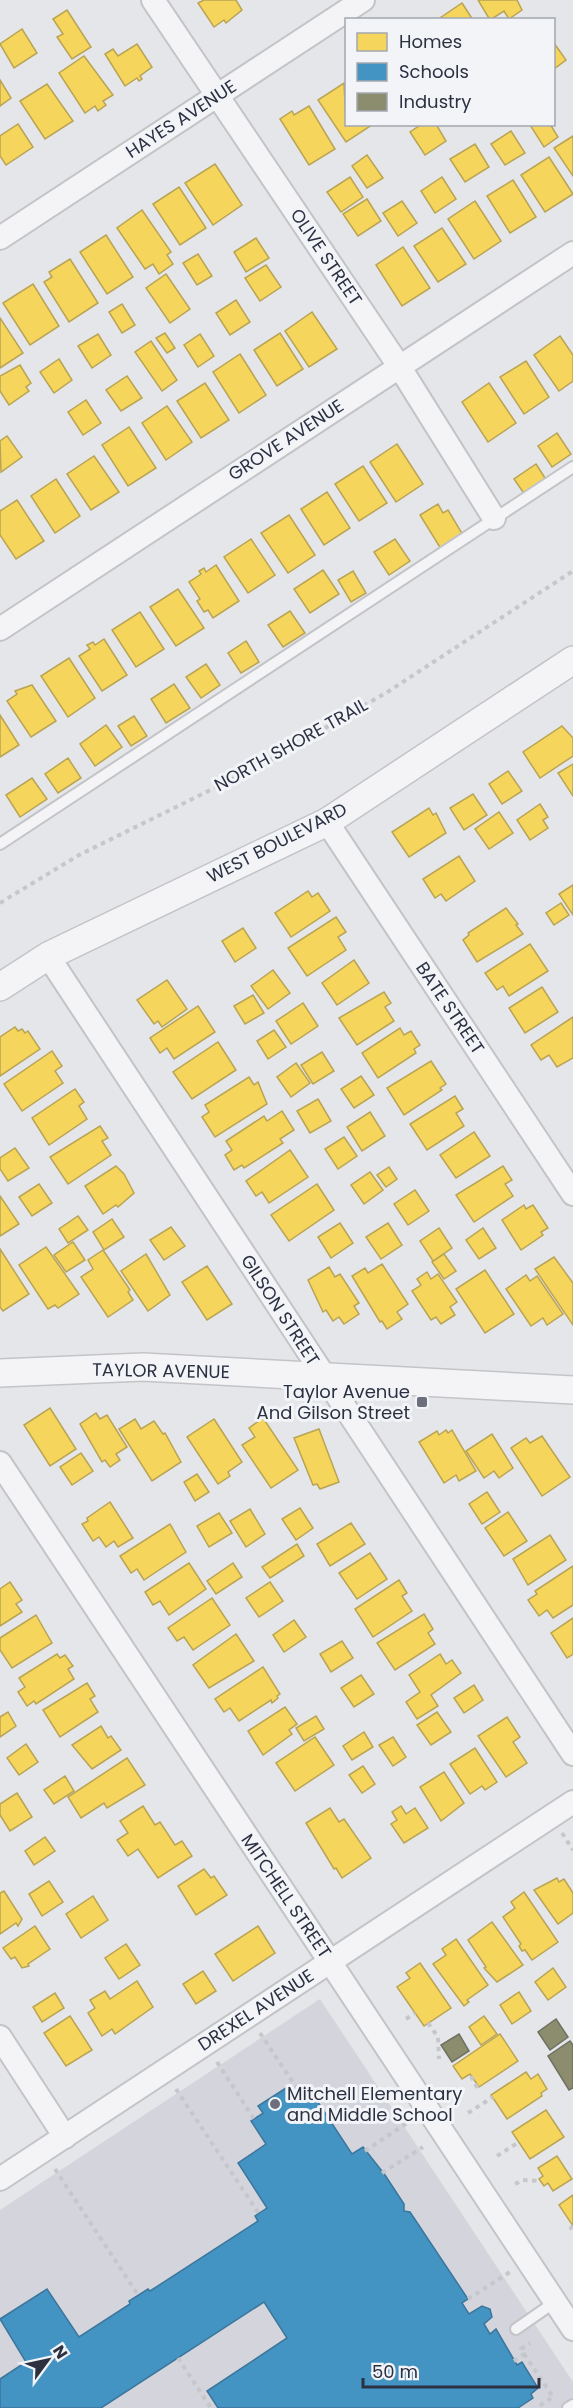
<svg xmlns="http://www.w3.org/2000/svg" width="573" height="2408" font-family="Poppins,sans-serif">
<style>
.built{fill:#d4d5dc}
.homes{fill:#f6d55c;stroke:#b9a454;stroke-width:1.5}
.schools{fill:#4393c3;stroke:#3c769c;stroke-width:1.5}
.industry{fill:#8c8c6e;stroke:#6f7161;stroke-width:1.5}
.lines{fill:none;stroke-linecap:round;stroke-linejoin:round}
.service-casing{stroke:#c3c4c7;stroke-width:14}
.minor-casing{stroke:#c3c4c7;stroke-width:26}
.tertiary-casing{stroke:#c3c4c7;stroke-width:30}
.path{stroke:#c6c7cb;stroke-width:4;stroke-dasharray:4.5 4.5;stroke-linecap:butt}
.service{stroke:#f4f4f6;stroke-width:10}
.minor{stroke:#f4f4f6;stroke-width:22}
.tertiary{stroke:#f4f4f6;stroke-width:27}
.poi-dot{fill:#6d707c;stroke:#f3f4f8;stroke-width:2}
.labels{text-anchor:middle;stroke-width:6;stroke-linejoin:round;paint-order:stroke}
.street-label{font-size:18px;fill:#2c3142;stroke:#f3f4f8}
.poi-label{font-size:18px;fill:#2c3142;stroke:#f3f4f8;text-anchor:end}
</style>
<rect width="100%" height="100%" fill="#e5e6e9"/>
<path class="built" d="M320,1999L573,2382V2408H0V2210Z"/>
<g class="homes">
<path d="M204,0H236L242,10L226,23L224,20L214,27L198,3Z"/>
<path d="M478,0H517L522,10L509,19L504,11L490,20Z"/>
<path d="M462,3L473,20H437Z"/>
<path d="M67,10L91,47L72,59L57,37L63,34L53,19Z"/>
<path d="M22,29L37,53L14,68L0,44Z"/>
<path d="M554,43L566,60L554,69Z"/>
<path d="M137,44L152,67L140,76L142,79L139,81L137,78L125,86L105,54L113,49L118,56Z"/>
<path d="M84,56L113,95L103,101L106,105L98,111L95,106L85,113L59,73Z"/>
<path d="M0,80L11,98L0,106Z"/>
<path d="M344,83L346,124L372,125L346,142L318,100Z"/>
<path d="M47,84L73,121L45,139L20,101Z"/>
<path d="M309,106L335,149L309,165L280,119L292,111L294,115Z"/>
<path d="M18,124L33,147L6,165L0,156V136Z"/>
<path d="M422,124H436L446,141L425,155L410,132Z"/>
<path d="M550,124L558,137L544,147L530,125Z"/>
<path d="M511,131L525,153L505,165L491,144Z"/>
<path d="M573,136V176L554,148Z"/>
<path d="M475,144L489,167L465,182L450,159Z"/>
<path d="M367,155L383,178L367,188L352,166Z"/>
<path d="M549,157L573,194L545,212L521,175Z"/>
<path d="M215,164L242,205L213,225L185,183Z"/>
<path d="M350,177L363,197L341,212L327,192Z"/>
<path d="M442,177L456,199L435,213L421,191Z"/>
<path d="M513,180L536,217L510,233L487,196Z"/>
<path d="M179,187L206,228L180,245L153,204Z"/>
<path d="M367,199L381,221L358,236L343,214Z"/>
<path d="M402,201L417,223L398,236L383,213Z"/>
<path d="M475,201L501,241L474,259L448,219Z"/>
<path d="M142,210L171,252L167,255L173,264L159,274L153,264L145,269L117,228Z"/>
<path d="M442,228L466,264L438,282L414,246Z"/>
<path d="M106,235L133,277L107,294L80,252Z"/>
<path d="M256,238L269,258L246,272L234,252Z"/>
<path d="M403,247L430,288L402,306L376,265Z"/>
<path d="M198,254L212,276L197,285L183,263Z"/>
<path d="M70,259L98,303L69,322L44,282L52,277L49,272Z"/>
<path d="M266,265L281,287L260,301L245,278Z"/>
<path d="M166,274L190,309L170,323L146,288Z"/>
<path d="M33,284L59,326L30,345L3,303Z"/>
<path d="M236,300L250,322L230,335L216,313Z"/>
<path d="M122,304L135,325L122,333L109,312Z"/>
<path d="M312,312L337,349L309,367L285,331Z"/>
<path d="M0,318L23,353L0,368Z"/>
<path d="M165,333L175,348L167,353L156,338Z"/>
<path d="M280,333L303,369L277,386L254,350Z"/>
<path d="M98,334L111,355L92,368L78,346Z"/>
<path d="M200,334L214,356L198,367L184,345Z"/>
<path d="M560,336L573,355V381L559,391L534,355Z"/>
<path d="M151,341L177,380L162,391L135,352Z"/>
<path d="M240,354L266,395L239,413L213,372Z"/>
<path d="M59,359L72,380L54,393L40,372Z"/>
<path d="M526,361L549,397L524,414L500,377Z"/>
<path d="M20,365L31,383L26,387L29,391L9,405L0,391V376Z"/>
<path d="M127,376L142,398L121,411L106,390Z"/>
<path d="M205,383L229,420L201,438L177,401Z"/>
<path d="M489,383L516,423L488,442L462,402Z"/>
<path d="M86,400L101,423L83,435L68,412Z"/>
<path d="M167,406L192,442L166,460L142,423Z"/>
<path d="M129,427L156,468L128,486L102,445Z"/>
<path d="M557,433L571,454L552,467L538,446Z"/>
<path d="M7,436L22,457L1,472L0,441Z"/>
<path d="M397,444L423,484L396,502L370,462Z"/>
<path d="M94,456L119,492L91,510L67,474Z"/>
<path d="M536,464L547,481L525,495L514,479Z"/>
<path d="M363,466L387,503L359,521L335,484Z"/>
<path d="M56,479L80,516L55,533L31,496Z"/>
<path d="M327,492L350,528L324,545L301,509Z"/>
<path d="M17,500L44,541L16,559L0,535V511Z"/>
<path d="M438,504L443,513L448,510L463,535L441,549L420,515Z"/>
<path d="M289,515L315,555L288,573L261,533Z"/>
<path d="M251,539L275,575L248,593L224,557Z"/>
<path d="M395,539L410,561L389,575L374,552Z"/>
<path d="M216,565L239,601L213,618L208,610L204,612L197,601L200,599L189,582L201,574L199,571L204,568L206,572Z"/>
<path d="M323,570L339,594L310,613L294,589Z"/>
<path d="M353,571L366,593L351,602L338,580Z"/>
<path d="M178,589L204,628L176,646L150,607Z"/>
<path d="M290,611L305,633L283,647L268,625Z"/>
<path d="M140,612L164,649L136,667L112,630Z"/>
<path d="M104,639L127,675L102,691L79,656L90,649L87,645L93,642L95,645Z"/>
<path d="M246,641L259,662L241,673L228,653Z"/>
<path d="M69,658L95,698L68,717L41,676Z"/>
<path d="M206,664L220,685L201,698L186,677Z"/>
<path d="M174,684L190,708L166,723L151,699Z"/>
<path d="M32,685L56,721L31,737L7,701L17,694L15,691Z"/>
<path d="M0,715L19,745L0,757Z"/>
<path d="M134,716L147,736L131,746L118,726Z"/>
<path d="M106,725L122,747L95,766L80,744Z"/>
<path d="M562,726L573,738V756L540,778L523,752Z"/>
<path d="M68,758L81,778L58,793L45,774Z"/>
<path d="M573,764V796L558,773Z"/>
<path d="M508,771L522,791L502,804L489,784Z"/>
<path d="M32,778L47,799L20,817L6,795Z"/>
<path d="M473,794L487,815L464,830L450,808Z"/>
<path d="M540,804L548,817L543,820L548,828L530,840L517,820Z"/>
<path d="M429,808L433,815L436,813L446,833L409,857L392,832Z"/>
<path d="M499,812L513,833L489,849L475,829Z"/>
<path d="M459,856L475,881L446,901L441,894L435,898L423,879Z"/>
<path d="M573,885V915L559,894Z"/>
<path d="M308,891L312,897L318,893L330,911L291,937L275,913Z"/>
<path d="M561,903L569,915L554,925L546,913Z"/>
<path d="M506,908L518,924L516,925L523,934L477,962L463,940L469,935L468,933Z"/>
<path d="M336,917L346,932L338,937L346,950L307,976L288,948Z"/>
<path d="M243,928L256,948L235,962L222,941Z"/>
<path d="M530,944L548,971L509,996L503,986L497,990L485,973Z"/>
<path d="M354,960L369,983L337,1005L322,983Z"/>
<path d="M273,970L290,993L268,1009L251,986Z"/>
<path d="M167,980L187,1009L162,1027L158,1021L154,1024L137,1000Z"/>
<path d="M542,987L558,1012L525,1033L509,1008Z"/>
<path d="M384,992L391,1003L385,1007L394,1021L357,1045L339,1018Z"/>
<path d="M253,995L264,1013L245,1024L234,1006Z"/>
<path d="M303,1003L318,1026L291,1044L276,1021Z"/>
<path d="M198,1006L215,1032L174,1059L167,1048L160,1053L150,1038Z"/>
<path d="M573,1017V1058L557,1067L549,1055L541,1060L531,1045Z"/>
<path d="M15,1027L18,1031L22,1029L25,1033L28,1031L40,1049L0,1076V1037Z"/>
<path d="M400,1028L404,1035L411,1031L420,1045L414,1049L416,1053L378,1078L362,1053Z"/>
<path d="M274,1030L286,1047L268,1059L257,1041Z"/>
<path d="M218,1042L236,1070L192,1099L173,1072Z"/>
<path d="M52,1051L62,1066L55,1071L63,1083L22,1111L4,1084Z"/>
<path d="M322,1052L334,1071L313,1084L301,1065Z"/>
<path d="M431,1061L446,1084L440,1088L442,1090L404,1115L387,1088Z"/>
<path d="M296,1063L310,1083L291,1097L277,1077Z"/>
<path d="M361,1076L374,1095L354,1108L341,1089Z"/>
<path d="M249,1077L254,1085L258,1082L267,1104L215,1137L202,1117L209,1112L205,1105Z"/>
<path d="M75,1089L84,1102L79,1106L87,1119L49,1145L32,1118Z"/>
<path d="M455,1096L463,1109L456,1113L464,1126L427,1150L410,1124Z"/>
<path d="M318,1099L331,1121L310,1133L297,1111Z"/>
<path d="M282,1111L294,1130L280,1139L283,1143L244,1168L242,1165L234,1170L225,1155L232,1150L226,1141L264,1116L267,1121Z"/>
<path d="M370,1112L385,1136L362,1151L347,1127Z"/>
<path d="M100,1126L108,1138L102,1141L111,1155L68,1184L50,1157Z"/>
<path d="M474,1132L490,1156L456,1178L440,1155Z"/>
<path d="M344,1137L357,1156L338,1169L325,1149Z"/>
<path d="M15,1148L29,1168L8,1181L0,1169V1158Z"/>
<path d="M290,1150L308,1177L269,1203L262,1192L256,1196L246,1181Z"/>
<path d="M116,1166L124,1174L134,1193L118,1207L116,1205L103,1214L85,1186Z"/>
<path d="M503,1166L512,1180L505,1184L513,1196L474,1222L456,1195Z"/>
<path d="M389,1167L397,1179L386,1187L377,1175Z"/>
<path d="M370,1172L383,1190L364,1204L351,1185Z"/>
<path d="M39,1184L52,1203L32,1216L19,1197Z"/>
<path d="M317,1184L334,1210L289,1241L271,1215Z"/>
<path d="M415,1190L429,1211L408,1225L394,1204Z"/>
<path d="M0,1196L19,1224L0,1236Z"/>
<path d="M524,1205L526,1209L533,1205L548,1228L541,1232L543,1235L521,1250L502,1220Z"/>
<path d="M78,1216L88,1230L68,1243L59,1229Z"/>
<path d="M112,1219L124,1237L104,1250L93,1232Z"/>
<path d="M340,1223L353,1243L331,1258L318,1237Z"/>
<path d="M388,1223L402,1245L381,1259L366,1237Z"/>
<path d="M171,1227L185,1246L164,1260L150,1240Z"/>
<path d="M439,1228L452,1248L433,1261L420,1241Z"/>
<path d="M483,1228L496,1248L479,1259L466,1240Z"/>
<path d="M73,1242L85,1260L66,1272L54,1255Z"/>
<path d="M46,1247L79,1294L58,1308L55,1305L48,1309L19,1265Z"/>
<path d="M0,1249L29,1294L3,1311L0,1307Z"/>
<path d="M103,1250L130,1290L128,1292L133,1300L108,1317L81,1277L93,1269L88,1260Z"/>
<path d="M146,1254L170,1295L148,1311L121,1271Z"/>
<path d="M444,1254L456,1271L444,1279L432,1262Z"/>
<path d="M554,1257L573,1283V1325L535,1269Z"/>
<path d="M382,1264L408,1304L397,1312L402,1319L387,1329L382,1321L380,1322L352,1276L365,1268L368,1273Z"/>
<path d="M207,1266L232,1304L207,1320L182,1282Z"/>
<path d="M329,1267L335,1277L340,1274L359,1303L354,1306L359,1314L344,1324L339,1317L333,1321L326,1310L323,1312L308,1280Z"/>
<path d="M485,1270L514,1314L485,1333L456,1289Z"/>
<path d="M427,1272L431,1279L438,1274L457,1302L450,1307L455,1315L441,1324L436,1317L431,1320L412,1291L421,1285L417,1279Z"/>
<path d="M526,1275L530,1281L537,1276L563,1314L547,1325L543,1318L531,1326L506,1289Z"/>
<path d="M50,1408L76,1449L50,1466L24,1425Z"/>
<path d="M96,1413L100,1419L107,1415L127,1447L116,1454L120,1460L110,1467L105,1460L102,1462L80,1424Z"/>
<path d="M263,1418L298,1470L271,1488L242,1445L255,1437L249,1428Z"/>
<path d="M135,1419L141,1429L154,1421L163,1434L165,1433L181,1462L152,1481L119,1429Z"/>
<path d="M214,1419L242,1462L228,1472L230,1476L218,1484L187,1437Z"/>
<path d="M319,1429L339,1482L320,1489L317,1484L313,1485L294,1438Z"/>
<path d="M446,1430L448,1433L452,1430L476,1471L459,1481L456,1475L444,1483L419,1442L437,1431L439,1435Z"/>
<path d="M492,1434L513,1468L499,1478L494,1471L484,1478L466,1451Z"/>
<path d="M542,1436L570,1477L542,1496L511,1448L526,1438L530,1443Z"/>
<path d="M81,1453L93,1471L72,1485L60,1467Z"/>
<path d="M197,1474L209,1492L195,1501L184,1482Z"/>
<path d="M487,1492L500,1512L482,1524L469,1504Z"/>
<path d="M110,1502L133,1538L118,1547L114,1541L106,1547L99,1537L93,1541L82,1524L88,1521L87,1518Z"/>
<path d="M300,1508L313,1528L296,1540L282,1519Z"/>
<path d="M250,1509L265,1534L246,1547L230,1521Z"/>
<path d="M508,1512L527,1541L504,1556L485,1528Z"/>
<path d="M219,1513L232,1533L209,1547L197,1526Z"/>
<path d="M351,1523L365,1544L330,1566L317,1544Z"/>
<path d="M170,1524L186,1552L144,1580L137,1569L131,1573L120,1556Z"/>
<path d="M550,1535L566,1560L528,1585L513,1559Z"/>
<path d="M297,1544L304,1556L270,1578L262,1567Z"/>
<path d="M370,1553L387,1579L357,1599L339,1573Z"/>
<path d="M189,1563L206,1589L169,1615L160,1601L153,1605L145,1592Z"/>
<path d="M233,1563L242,1577L216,1594L207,1581Z"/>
<path d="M573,1566V1605L553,1618L547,1610L539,1616L528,1600L537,1594L535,1591Z"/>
<path d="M399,1580L407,1593L402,1596L412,1611L373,1637L355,1609Z"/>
<path d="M10,1582L22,1600L16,1604L22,1612L0,1626V1589Z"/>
<path d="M270,1582L283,1601L259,1617L246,1598Z"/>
<path d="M212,1598L230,1625L193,1650L184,1637L177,1641L168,1628Z"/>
<path d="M424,1614L433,1629L428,1633L435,1644L395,1670L377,1643Z"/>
<path d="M36,1615L52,1643L12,1668L0,1650V1638Z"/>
<path d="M573,1618V1654L567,1658L551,1633Z"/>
<path d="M294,1620L306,1637L284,1652L273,1635Z"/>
<path d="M236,1634L254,1661L209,1688L193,1665Z"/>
<path d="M342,1641L353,1658L331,1672L320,1654Z"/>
<path d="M57,1654L60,1658L65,1655L73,1666L68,1669L74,1679L36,1704L34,1701L27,1706L18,1692L25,1687L19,1678Z"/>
<path d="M440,1654L446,1664L452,1660L461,1673L431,1695L438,1706L417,1719L406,1702L420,1692L409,1675Z"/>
<path d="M263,1667L280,1694L277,1696L278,1698L272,1703L271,1700L239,1721L230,1708L224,1712L215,1699Z"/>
<path d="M361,1675L374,1694L354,1707L341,1688Z"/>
<path d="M87,1683L95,1696L90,1699L98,1712L60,1737L43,1710Z"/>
<path d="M474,1685L483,1700L464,1713L454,1698Z"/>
<path d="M285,1707L297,1724L289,1730L292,1734L263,1755L248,1731Z"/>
<path d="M8,1712L16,1726L0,1737V1717Z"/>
<path d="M437,1712L451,1732L431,1745L417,1725Z"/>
<path d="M316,1716L324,1729L304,1741L296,1728Z"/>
<path d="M507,1717L520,1737L513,1742L527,1763L506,1777L478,1736Z"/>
<path d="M101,1726L108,1738L111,1736L121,1750L92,1769L72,1745Z"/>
<path d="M364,1732L373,1747L352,1760L343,1746Z"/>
<path d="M315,1737L334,1765L295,1791L276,1763Z"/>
<path d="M393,1737L406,1757L393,1766L379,1745Z"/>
<path d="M26,1744L38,1762L19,1775L7,1758Z"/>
<path d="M475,1748L497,1782L485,1790L482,1786L470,1794L450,1764Z"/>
<path d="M127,1758L145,1785L107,1808L104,1803L81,1818L68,1797Z"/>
<path d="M363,1766L375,1784L362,1793L349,1775Z"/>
<path d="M444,1772L464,1803L441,1821L420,1787Z"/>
<path d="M65,1776L74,1791L54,1804L44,1790Z"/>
<path d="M17,1793L32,1817L10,1831L0,1815V1804Z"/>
<path d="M143,1806L155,1825L160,1822L175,1845L182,1841L192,1856L158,1878L138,1849L128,1856L117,1840L128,1833L120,1821Z"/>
<path d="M401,1806L406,1814L415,1808L428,1828L404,1843L391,1824L397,1820L392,1812Z"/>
<path d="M330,1808L339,1822L344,1819L371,1858L342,1878L336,1868L334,1869L306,1823Z"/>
<path d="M45,1837L55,1851L34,1865L25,1851Z"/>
<path d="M204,1869L211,1878L214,1876L227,1895L196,1915L178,1886Z"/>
<path d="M557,1878L559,1882L564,1879L573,1893V1913L558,1924L534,1890Z"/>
<path d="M49,1881L63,1902L42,1916L29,1894Z"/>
<path d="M4,1891L22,1919L18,1926L16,1923L0,1934V1893Z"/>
<path d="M524,1892L558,1942L532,1960L525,1950L522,1951L519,1946L521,1944L503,1917L515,1908L511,1902Z"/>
<path d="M93,1896L108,1920L81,1938L66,1914Z"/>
<path d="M492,1922L523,1965L497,1982L484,1968L486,1967L468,1940Z"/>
<path d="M35,1926L50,1949L28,1964L29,1966L22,1968L15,1957L11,1959L3,1948Z"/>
<path d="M258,1926L275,1953L233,1981L215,1954Z"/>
<path d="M456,1939L488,1985L467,2000L469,2002L464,2006L433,1964L446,1955L442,1949Z"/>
<path d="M126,1944L140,1965L119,1979L105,1958Z"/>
<path d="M420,1963L451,2008L424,2026L397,1987L410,1978L406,1973Z"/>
<path d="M553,1968L566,1987L548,2000L535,1982Z"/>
<path d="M203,1971L216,1991L196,2004L183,1984Z"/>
<path d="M137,1981L153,2007L115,2034L112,2029L102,2036L88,2013L95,2008L90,2000L105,1991L110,1999Z"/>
<path d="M519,1992L531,2011L512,2024L500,2005Z"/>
<path d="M55,1993L64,2008L42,2022L33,2007Z"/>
<path d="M70,2016L92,2050L66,2066L44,2033Z"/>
<path d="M484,2016L497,2034L481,2045L469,2027Z"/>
<path d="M500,2034L518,2061L479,2087L470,2074L462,2079L453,2066Z"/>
<path d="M526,2072L531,2079L538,2074L547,2089L541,2093L542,2096L507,2119L491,2095Z"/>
<path d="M546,2110L564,2137L530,2159L512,2132Z"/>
<path d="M557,2156L572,2179L553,2191L548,2183L544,2186L539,2179L543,2176L538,2168Z"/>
<path d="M573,2195V2226L559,2205Z"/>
</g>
<path class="schools" d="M289,2086L294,2093L304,2086L310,2095L312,2093L352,2154L363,2147L385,2175L404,2204V2211L410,2212L468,2299L462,2303L469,2314L482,2306L490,2309L492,2317L484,2324L490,2334L496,2329L517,2365L522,2362L538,2388L531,2394L533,2398L518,2408H218L207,2391L287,2338L264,2302L101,2408H0V2379L26,2362L0,2319L47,2289L79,2337L130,2304L129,2301L148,2289L150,2291L258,2221L255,2216L267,2208L238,2163L266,2144L251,2121L263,2113L258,2106Z"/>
<g class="industry">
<path d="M556,2019L568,2037L550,2050L538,2032Z"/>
<path d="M459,2034L469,2051L452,2062L441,2045Z"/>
<path d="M570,2041L573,2045V2088L569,2090L548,2056Z"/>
</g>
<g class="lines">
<g class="service-casing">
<g id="service">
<path d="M0,844L573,467"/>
<path d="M516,2329L555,2302"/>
<path d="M568,2408L573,2405"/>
</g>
</g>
<g class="minor-casing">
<g id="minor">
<path d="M153,0L399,366L494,518"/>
<path d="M0,238L363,0"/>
<path d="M0,629L573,253"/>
<path d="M327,822L573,1194"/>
<path d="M48,956L573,1754"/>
<path d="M0,1463L573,2329"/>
<path d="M0,2037L65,2137"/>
<path d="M0,2179L573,1802"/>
</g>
</g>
<g class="tertiary-casing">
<g id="tertiary">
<path d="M0,987L48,956L327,822L573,660"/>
<path d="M0,1373L143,1367L573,1390"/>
</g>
</g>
<g class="path">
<path d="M0,903L79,855L265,763L389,691L573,571"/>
<path d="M562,1833L573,1850"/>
<path d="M406,2019L415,2013"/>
<path d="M428,2023L438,2037L439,2059"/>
<path d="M260,2033L298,2090"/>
<path d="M217,2062L254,2119"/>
<path d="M471,2076L479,2091"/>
<path d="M176,2089L259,2214"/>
<path d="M468,2113L493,2097"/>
<path d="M365,2151L407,2123"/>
<path d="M497,2156L519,2142"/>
<path d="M55,2169L138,2295"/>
<path d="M382,2173L423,2147"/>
<path d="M515,2184L523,2180L541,2181"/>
<path d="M573,2226L571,2228L573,2231"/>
<path d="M468,2299L510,2272"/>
<path d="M524,2354L553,2397L536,2408"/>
<path d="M178,2358L211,2408"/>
<path d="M514,2361L524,2354L521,2349L530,2343"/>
</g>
<use href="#service" class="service"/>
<use href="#minor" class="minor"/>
<use href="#tertiary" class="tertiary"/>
</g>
<g class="poi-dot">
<rect x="416" y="1396" width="12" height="12" rx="3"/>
<circle cx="275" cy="2104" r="6"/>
</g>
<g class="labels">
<g class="street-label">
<text transform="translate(181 119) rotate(-33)" y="6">HAYES AVENUE</text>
<text transform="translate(326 257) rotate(56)" y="6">OLIVE STREET</text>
<text transform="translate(286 440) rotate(-33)" y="6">GROVE AVENUE</text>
<text transform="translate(291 745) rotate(-29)" y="6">NORTH SHORE TRAIL</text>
<text transform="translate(277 843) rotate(-27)" y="6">WEST BOULEVARD</text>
<text transform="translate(450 1008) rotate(56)" y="6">BATE STREET</text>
<text transform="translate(280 1310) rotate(57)" y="6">GILSON STREET</text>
<text transform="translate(161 1371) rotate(1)" y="6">TAYLOR AVENUE</text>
<text transform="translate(286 1896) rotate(56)" y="6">MITCHELL STREET</text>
<text transform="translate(256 2010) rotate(-33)" y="6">DREXEL AVENUE</text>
</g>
<g class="poi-label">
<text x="410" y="1398">Taylor Avenue<tspan x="410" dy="21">And Gilson Street</tspan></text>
<text x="287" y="2100" text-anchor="start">Mitchell Elementary<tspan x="287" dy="21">and Middle School</tspan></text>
</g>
</g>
<rect x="345" y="18" width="210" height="108" fill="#f3f4f8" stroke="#a3a6af" stroke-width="1.5"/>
<rect x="357" y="33" width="30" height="18" fill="#f6d55c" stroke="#a3a6af" stroke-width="1.5"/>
<text x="399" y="48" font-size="18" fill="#2c3142">Homes</text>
<rect x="357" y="63" width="30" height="18" fill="#4393c3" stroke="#a3a6af" stroke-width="1.5"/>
<text x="399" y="78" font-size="18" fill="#2c3142">Schools</text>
<rect x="357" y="93" width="30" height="18" fill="#8c8c6e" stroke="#a3a6af" stroke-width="1.5"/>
<text x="399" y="108" font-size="18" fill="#2c3142">Industry</text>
<g transform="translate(48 2360) rotate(57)" stroke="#f3f4f8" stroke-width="4.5" paint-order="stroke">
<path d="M0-4.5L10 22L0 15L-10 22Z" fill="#2c3142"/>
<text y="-9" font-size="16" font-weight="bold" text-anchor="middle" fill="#2c3142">N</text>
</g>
<path d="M363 2378v9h176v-9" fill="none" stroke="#2c3142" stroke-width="3"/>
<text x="372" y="2378" font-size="18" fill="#2c3142" stroke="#f3f4f8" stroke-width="4.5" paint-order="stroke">50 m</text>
</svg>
